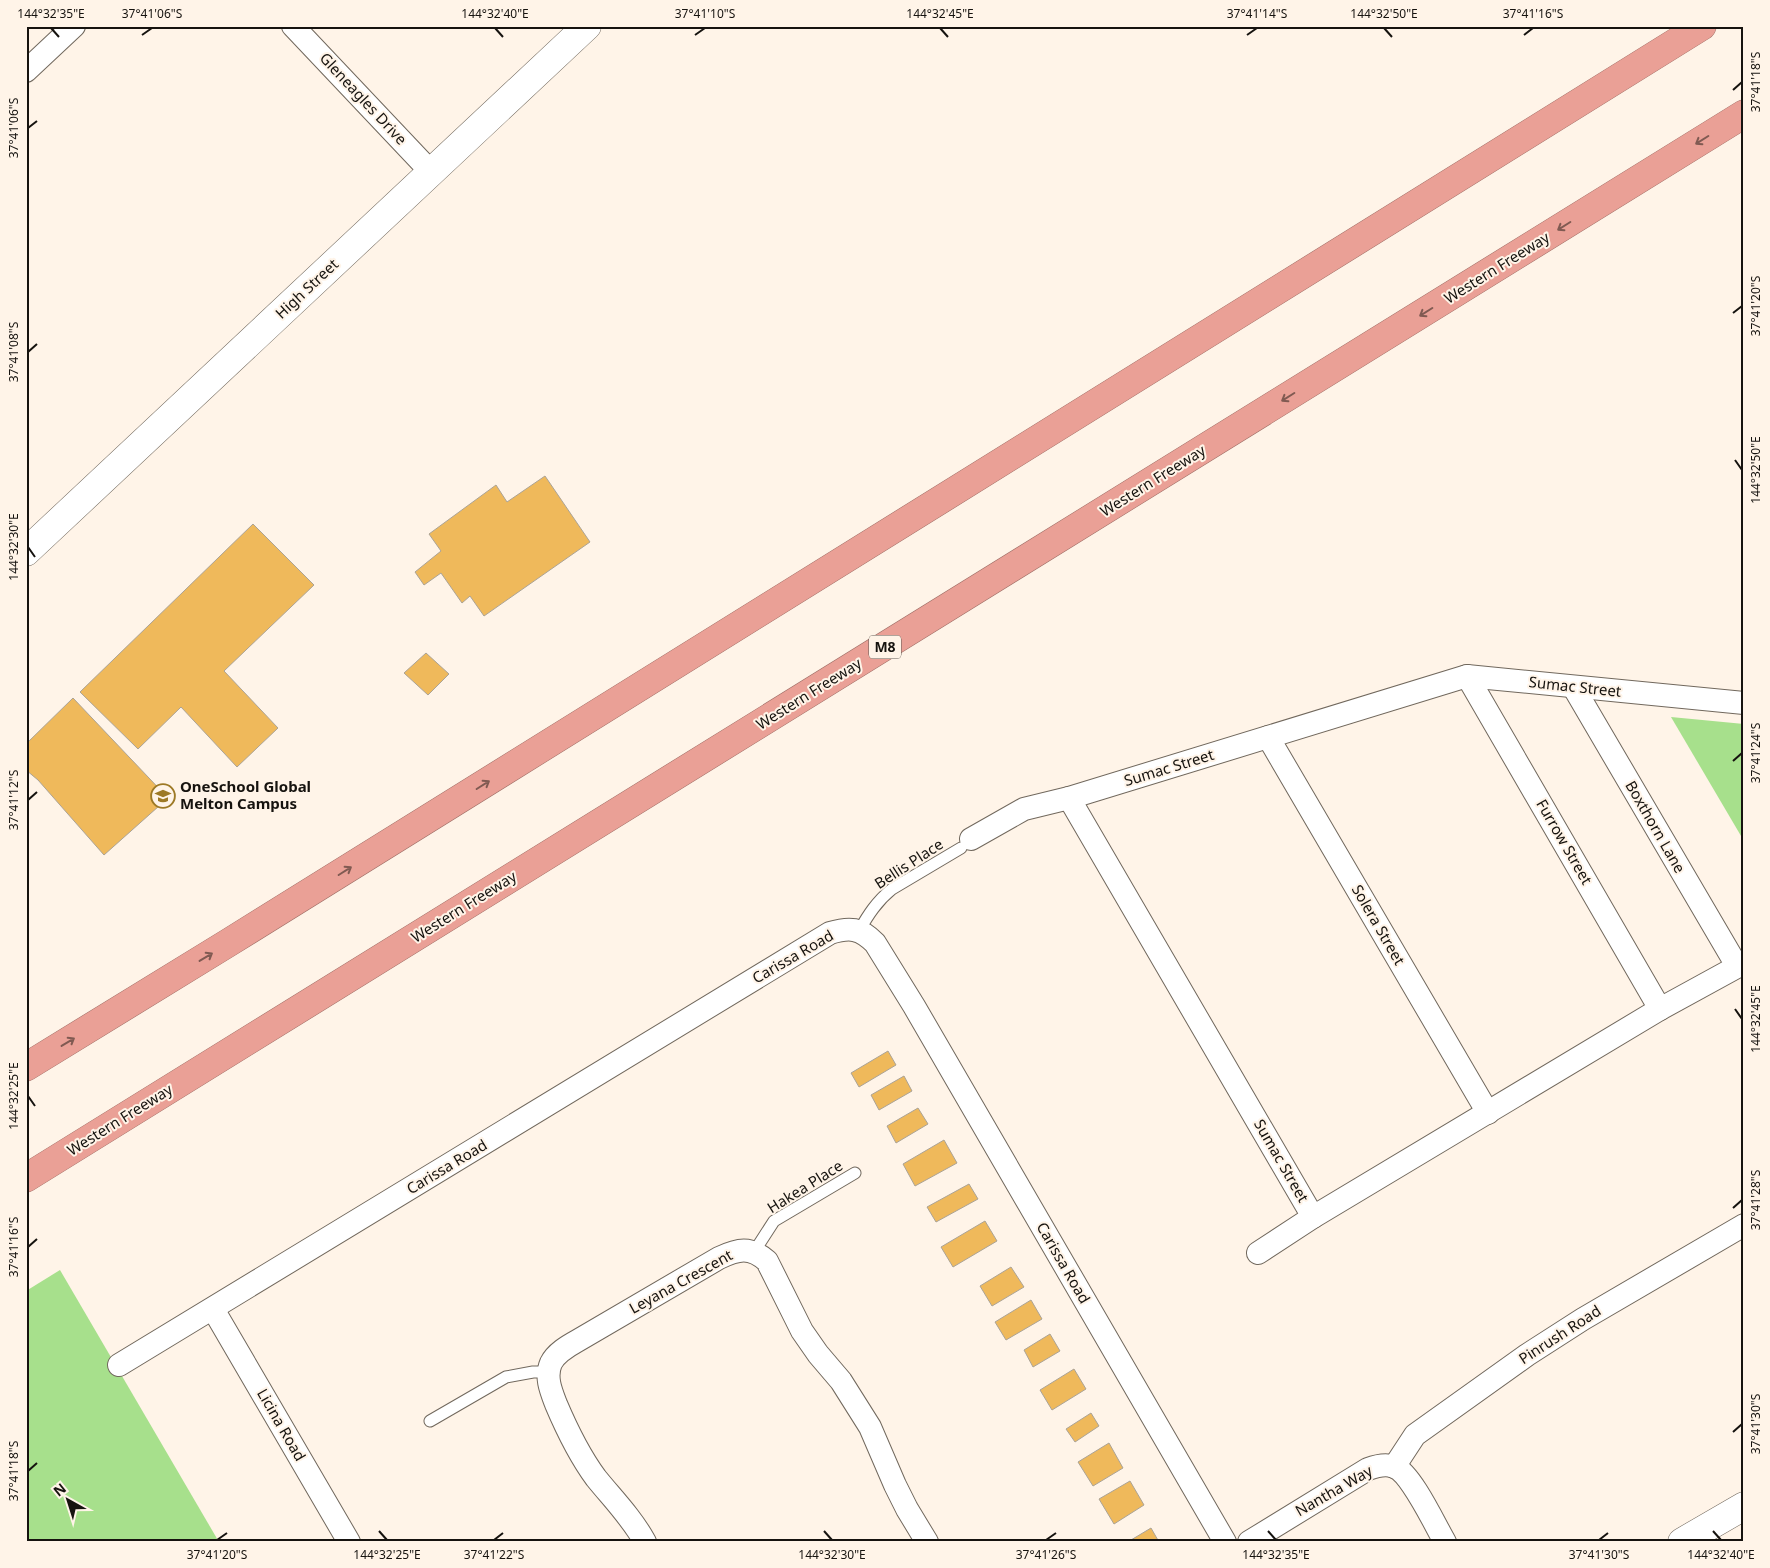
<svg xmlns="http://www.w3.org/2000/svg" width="1770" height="1568" font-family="'Noto Sans',sans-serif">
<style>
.green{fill:#a7e08c}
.building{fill:#efb95b;stroke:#aba396}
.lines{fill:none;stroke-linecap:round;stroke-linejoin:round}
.service-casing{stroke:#71685d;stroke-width:13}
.minor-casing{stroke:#71685d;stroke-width:24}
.tertiary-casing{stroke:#71685d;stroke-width:29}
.secondary-casing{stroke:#71685d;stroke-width:29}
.motorway-casing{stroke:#a06f67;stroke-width:29}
.service{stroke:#fff;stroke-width:11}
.minor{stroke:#fff;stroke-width:22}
.tertiary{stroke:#fff;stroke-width:28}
.secondary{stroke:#fff;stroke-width:28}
.motorway{stroke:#eaa096;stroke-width:28}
.oneway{stroke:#805a52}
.ticks{fill:none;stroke:#16130f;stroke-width:2}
.labels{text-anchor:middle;stroke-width:4;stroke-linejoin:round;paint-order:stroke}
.shield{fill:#fff4e8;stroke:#5c5650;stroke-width:1}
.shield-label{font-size:14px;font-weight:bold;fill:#16130f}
.street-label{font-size:15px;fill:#16130f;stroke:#fff4e8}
.poi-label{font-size:15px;font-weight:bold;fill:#16130f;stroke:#fff4e8;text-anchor:start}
.neatline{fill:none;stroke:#16130f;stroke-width:2}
.ticks-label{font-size:12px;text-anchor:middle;fill:#16130f}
</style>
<rect width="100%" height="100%" fill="#fff4e8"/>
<g class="green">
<path d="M1671,717L1744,724V841Z"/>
<path d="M60,1270L219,1542H26V1291Z"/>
</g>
<g class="building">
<path d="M545,476L590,542L484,616L470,596L462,603L441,573L424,585L415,572L441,551L429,534L496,485L507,502Z"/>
<path d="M253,524L314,585L224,671L278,728L237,767L181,707L138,749L80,692Z"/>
<path d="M426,653L449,674L428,695L404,673Z"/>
<path d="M73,698L168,798L104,855L38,780L26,770V744Z"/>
<path d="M888,1051L896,1065L859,1087L851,1073Z"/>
<path d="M904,1076L912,1091L879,1110L871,1095Z"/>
<path d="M918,1108L928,1124L896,1143L887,1126Z"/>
<path d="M944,1140L957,1163L915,1186L903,1164Z"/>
<path d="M969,1184L978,1199L936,1222L927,1207Z"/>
<path d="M985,1221L997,1241L953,1267L941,1247Z"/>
<path d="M1011,1267L1024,1287L992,1306L980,1286Z"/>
<path d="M1031,1300L1042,1319L1006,1340L995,1322Z"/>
<path d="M1050,1334L1060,1351L1033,1367L1024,1350Z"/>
<path d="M1074,1369L1086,1389L1052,1410L1040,1390Z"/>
<path d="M1091,1413L1099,1426L1075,1442L1066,1429Z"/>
<path d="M1109,1443L1123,1468L1093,1486L1078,1462Z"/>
<path d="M1130,1481L1144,1505L1114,1524L1099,1499Z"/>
<path d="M1151,1528L1159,1542H1133L1131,1540Z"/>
</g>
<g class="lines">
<g class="service-casing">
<g id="service">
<path d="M859,931C868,915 877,901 892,889L961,848"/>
<path d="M754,1252L774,1221L855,1173"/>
<path d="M430,1421L506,1377L533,1372H549"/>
</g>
</g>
<g class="minor-casing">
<g id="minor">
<path d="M293,26L432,173"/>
<path d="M26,71L74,26"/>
<path d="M1467,676L1660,1009"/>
<path d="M1574,688L1737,966"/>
<path d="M1744,703L1467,676L1069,798L1313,1217L1660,1009L1744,963"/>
<path d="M1268,737L1488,1113"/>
<path d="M971,839L1024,809L1069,798"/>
<path d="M1258,1253L1313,1217"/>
<path d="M213,1309L349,1542"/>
<path d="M119,1365L830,933C850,927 860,928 875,943L914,1006L1225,1542"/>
<path d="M1394,1467L1415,1435L1527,1355L1583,1319L1744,1225"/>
<path d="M645,1542C632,1518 613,1499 596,1478C579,1455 567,1430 556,1404C551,1391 545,1377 551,1363C556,1353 568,1346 577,1341L719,1258C738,1249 750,1246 767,1261L802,1331L818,1354L841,1381L870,1427L895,1485L907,1509L927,1542"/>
<path d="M1249,1542L1368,1469C1376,1466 1386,1463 1395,1467C1412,1475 1435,1525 1445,1542"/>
</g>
</g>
<g class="tertiary-casing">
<path id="tertiary" d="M1682,1542L1744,1506"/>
</g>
<g class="secondary-casing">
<path id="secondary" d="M26,552L587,26"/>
</g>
<g class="motorway-casing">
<g id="motorway">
<path d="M26,1067L228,943L1702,26"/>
<path d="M26,1178L1744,114"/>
</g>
</g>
<use href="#service" class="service"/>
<use href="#minor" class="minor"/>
<use href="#tertiary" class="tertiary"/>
<use href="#secondary" class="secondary"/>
<use href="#motorway" class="motorway"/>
</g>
<defs><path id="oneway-shaft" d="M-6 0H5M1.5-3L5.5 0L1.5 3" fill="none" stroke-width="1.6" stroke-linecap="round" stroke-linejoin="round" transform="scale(1.25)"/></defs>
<g class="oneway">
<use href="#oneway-shaft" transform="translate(1702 140) rotate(148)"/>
<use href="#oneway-shaft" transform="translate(1564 226) rotate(148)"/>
<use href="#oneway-shaft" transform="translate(1426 312) rotate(148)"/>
<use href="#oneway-shaft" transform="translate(1288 397) rotate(148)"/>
<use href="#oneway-shaft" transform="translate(483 785) rotate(-32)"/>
<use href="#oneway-shaft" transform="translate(345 871) rotate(-32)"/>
<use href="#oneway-shaft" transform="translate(206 957) rotate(-31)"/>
<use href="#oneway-shaft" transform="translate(68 1042) rotate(-31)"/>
</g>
<path class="ticks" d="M51,28L59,37M495,28L503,37M940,28L948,37M1384,28L1392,37M142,35L152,28M695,35L705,28M1247,35L1257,28M1524,35L1533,28M1733,90L1742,82M28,128L37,121M1733,313L1742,306M28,352L37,344M1735,460L1742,470M28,547L35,557M1733,761L1742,753M28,800L37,792M1735,1009L1742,1019M28,1096L35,1106M1733,1208L1742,1200M28,1247L37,1239M1733,1432L1742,1424M28,1471L37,1463M379,1531L387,1540M824,1531L832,1540M1268,1531L1276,1540M1713,1531L1721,1540M217,1540L227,1533M494,1540L503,1533M1046,1540L1056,1533M1599,1540L1608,1533"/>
<defs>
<g id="school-ring" transform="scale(1.25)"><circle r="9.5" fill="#fff4e8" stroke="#9d7925" stroke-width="1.5"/><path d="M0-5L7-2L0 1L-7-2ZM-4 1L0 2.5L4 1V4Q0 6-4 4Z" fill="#9d7925"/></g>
</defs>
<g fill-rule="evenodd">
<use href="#school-ring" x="163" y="796"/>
</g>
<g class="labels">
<rect class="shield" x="869" y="635.5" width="32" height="23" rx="4"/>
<g class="shield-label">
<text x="885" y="652">M8</text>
</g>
<g class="street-label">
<text transform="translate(363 99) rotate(47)" y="5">Gleneagles Drive</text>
<text transform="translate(1497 268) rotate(-32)" y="5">Western Freeway</text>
<text transform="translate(307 289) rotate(-43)" y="5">High Street</text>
<text transform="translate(1153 481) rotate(-32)" y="5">Western Freeway</text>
<text transform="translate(1575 687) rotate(6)" y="5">Sumac Street</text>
<text transform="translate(809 694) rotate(-32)" y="5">Western Freeway</text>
<text transform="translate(1169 768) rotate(-17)" y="5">Sumac Street</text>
<text transform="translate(1655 827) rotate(60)" y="5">Boxthorn Lane</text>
<text transform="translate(1564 842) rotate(60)" y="5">Furrow Street</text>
<text transform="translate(909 864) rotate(-33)" y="5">Bellis Place</text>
<text transform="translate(464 907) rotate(-32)" y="5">Western Freeway</text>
<text transform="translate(1378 925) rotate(60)" y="5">Solera Street</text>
<text transform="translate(793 957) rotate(-30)" y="5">Carissa Road</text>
<text transform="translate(120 1120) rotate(-32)" y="5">Western Freeway</text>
<text transform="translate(1281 1161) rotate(60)" y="5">Sumac Street</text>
<text transform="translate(447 1167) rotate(-31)" y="5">Carissa Road</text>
<text transform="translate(805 1187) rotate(-32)" y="5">Hakea Place</text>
<text transform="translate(1063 1263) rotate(60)" y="5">Carissa Road</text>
<text transform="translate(681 1282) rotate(-29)" y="5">Leyana Crescent</text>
<text transform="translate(1560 1335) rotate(-33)" y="5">Pinrush Road</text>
<text transform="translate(281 1425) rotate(60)" y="5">Licina Road</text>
<text transform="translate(1334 1491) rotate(-30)" y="5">Nantha Way</text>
</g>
<g class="poi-label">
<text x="180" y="792">OneSchool Global<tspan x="180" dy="17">Melton Campus</tspan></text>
</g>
</g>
<rect width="1770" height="1568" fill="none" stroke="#fff4e8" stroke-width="55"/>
<g transform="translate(68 1500) rotate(321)" stroke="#fff4e8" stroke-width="4" paint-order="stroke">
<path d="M0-4L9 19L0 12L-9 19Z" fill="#16130f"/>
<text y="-8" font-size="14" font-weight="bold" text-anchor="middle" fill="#16130f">N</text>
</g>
<rect x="28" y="28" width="1714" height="1512" class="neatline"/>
<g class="ticks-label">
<text x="51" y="18">144°32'35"E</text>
<text x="152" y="18">37°41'06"S</text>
<text x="495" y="18">144°32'40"E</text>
<text x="705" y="18">37°41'10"S</text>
<text x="940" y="18">144°32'45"E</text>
<text x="1257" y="18">37°41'14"S</text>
<text x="1384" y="18">144°32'50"E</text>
<text x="1533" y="18">37°41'16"S</text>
<text transform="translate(1756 82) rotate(-90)" y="4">37°41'18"S</text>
<text transform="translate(14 128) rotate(-90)" y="4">37°41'06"S</text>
<text transform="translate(1756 306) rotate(-90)" y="4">37°41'20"S</text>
<text transform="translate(14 352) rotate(-90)" y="4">37°41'08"S</text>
<text transform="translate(1756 470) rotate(-90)" y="4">144°32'50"E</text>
<text transform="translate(14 547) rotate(-90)" y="4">144°32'30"E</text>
<text transform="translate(1756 753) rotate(-90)" y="4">37°41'24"S</text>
<text transform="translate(14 800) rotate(-90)" y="4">37°41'12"S</text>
<text transform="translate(1756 1019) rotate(-90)" y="4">144°32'45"E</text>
<text transform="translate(14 1096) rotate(-90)" y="4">144°32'25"E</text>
<text transform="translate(1756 1200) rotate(-90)" y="4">37°41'28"S</text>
<text transform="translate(14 1247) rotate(-90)" y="4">37°41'16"S</text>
<text transform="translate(1756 1424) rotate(-90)" y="4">37°41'30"S</text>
<text transform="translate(14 1471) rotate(-90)" y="4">37°41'18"S</text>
<text x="217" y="1559">37°41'20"S</text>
<text x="387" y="1559">144°32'25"E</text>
<text x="494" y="1559">37°41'22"S</text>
<text x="832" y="1559">144°32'30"E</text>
<text x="1046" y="1559">37°41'26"S</text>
<text x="1276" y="1559">144°32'35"E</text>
<text x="1599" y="1559">37°41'30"S</text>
<text x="1721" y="1559">144°32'40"E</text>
</g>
</svg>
